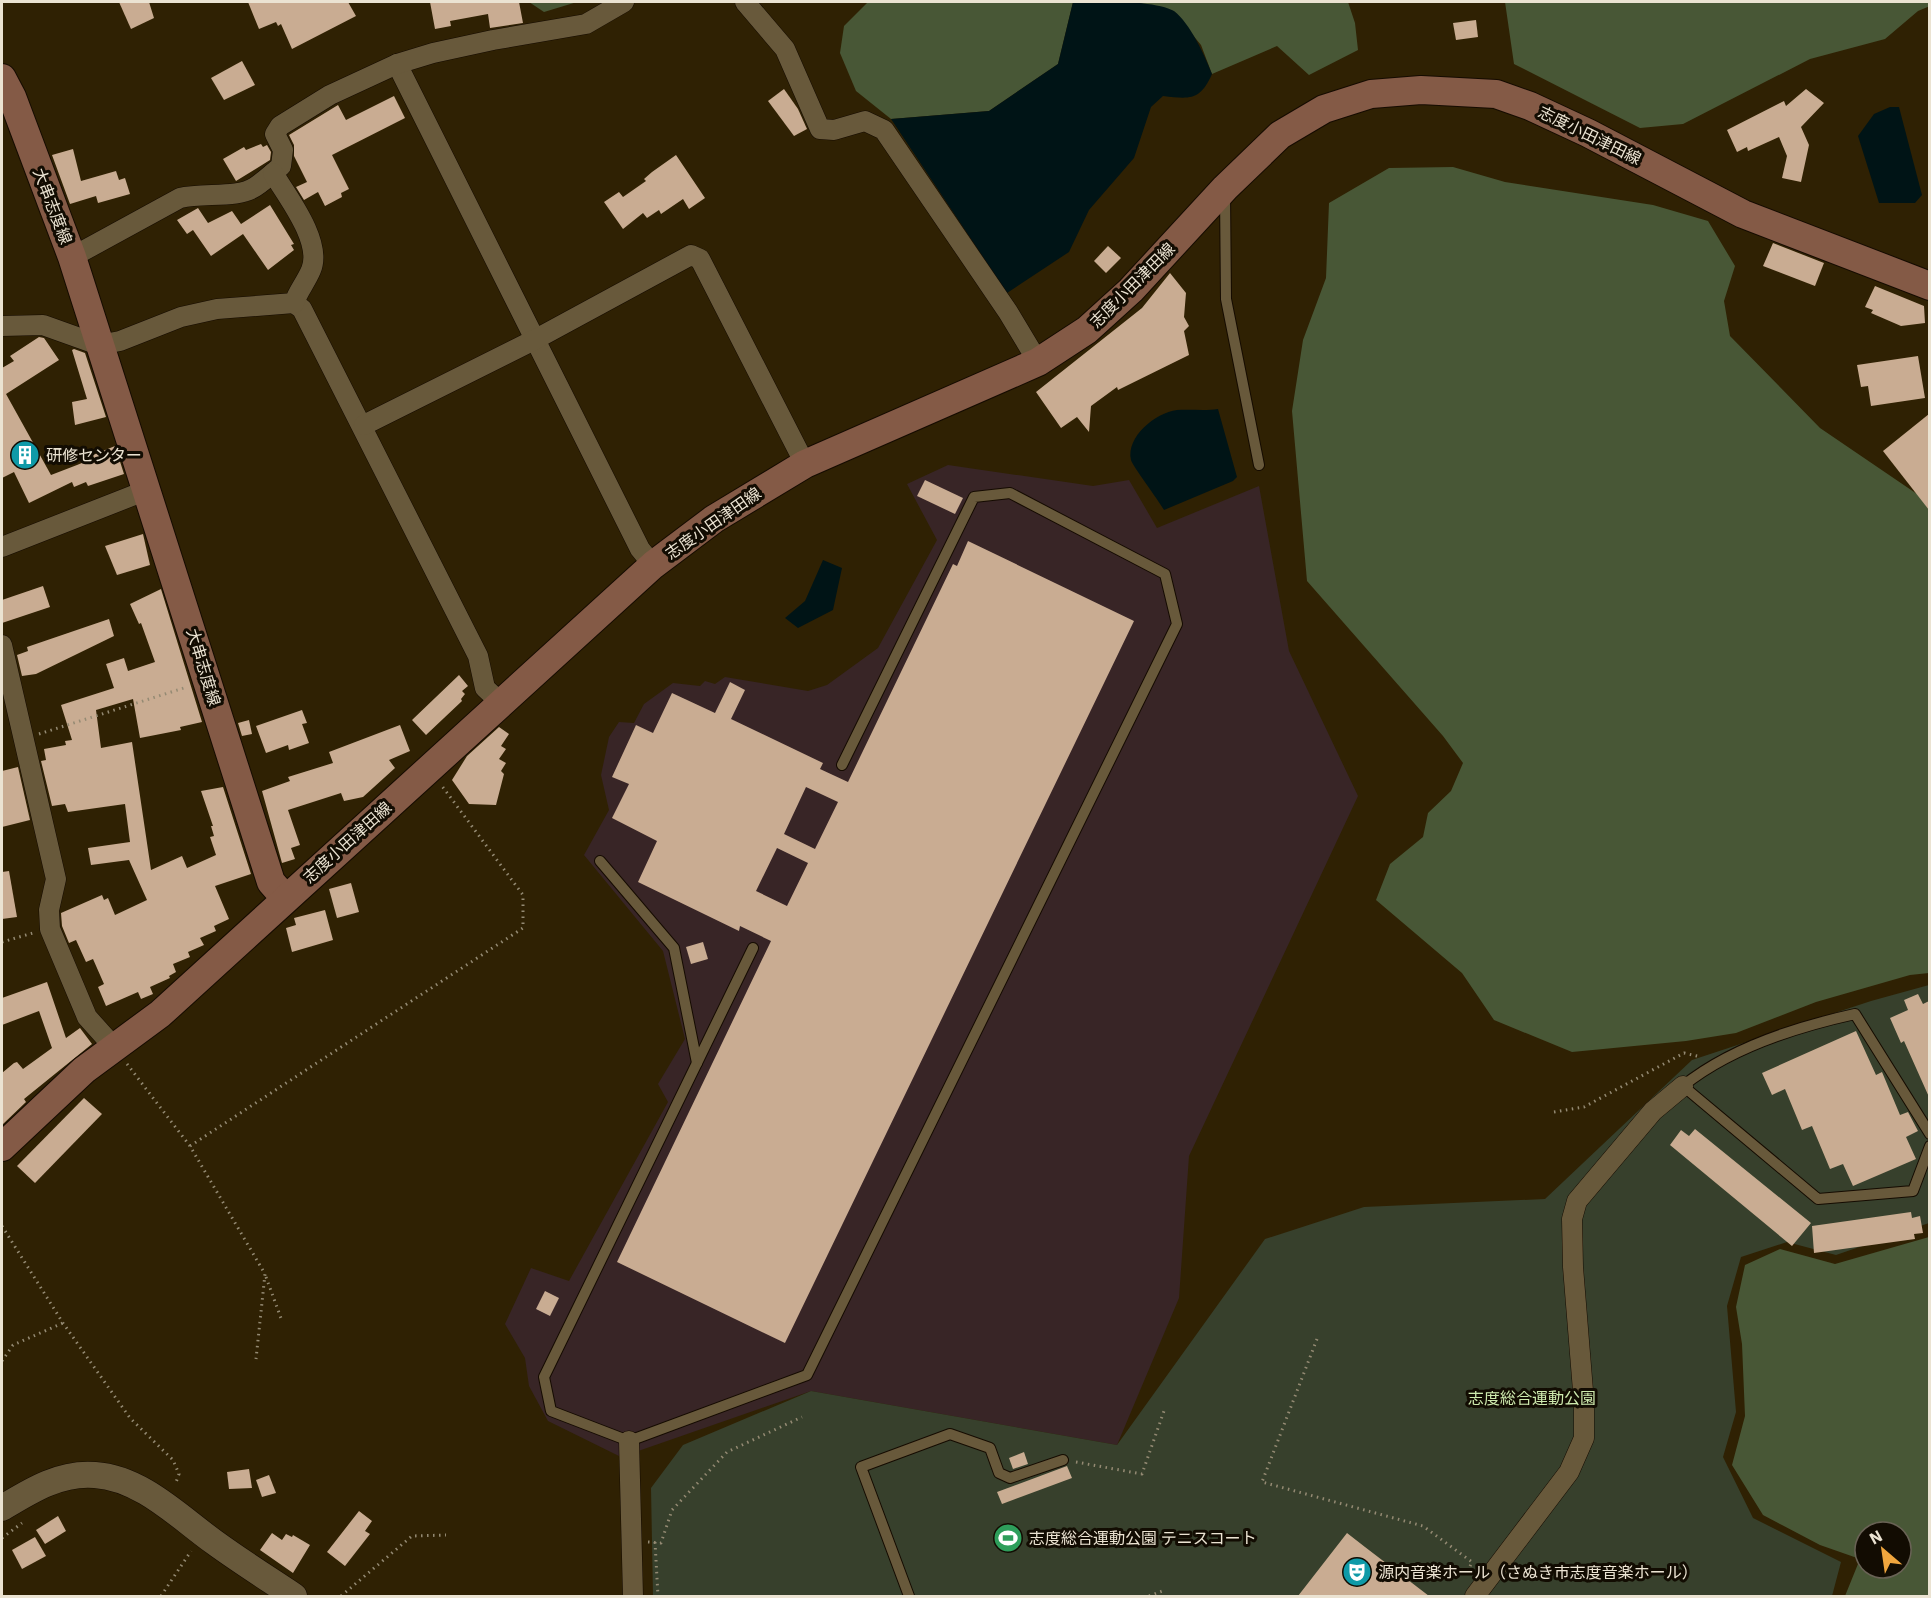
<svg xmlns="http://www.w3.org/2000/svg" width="1931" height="1598" font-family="'IBM Plex Sans','Noto Sans JP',sans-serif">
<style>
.industrial{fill:#382526}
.green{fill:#37402c}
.forest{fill:#485736;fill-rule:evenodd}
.water{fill:#001416}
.building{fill:#c9ac92;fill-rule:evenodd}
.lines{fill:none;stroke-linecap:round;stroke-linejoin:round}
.service-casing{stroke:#150b00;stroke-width:12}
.minor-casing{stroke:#150b00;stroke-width:21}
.tertiary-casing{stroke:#150b00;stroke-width:27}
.secondary-casing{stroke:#150b00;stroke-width:30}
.path{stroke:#948a73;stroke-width:3;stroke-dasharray:1.5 4.5;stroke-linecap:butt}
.service{stroke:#68593b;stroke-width:10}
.minor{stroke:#68593b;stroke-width:20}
.tertiary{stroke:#68593b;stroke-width:26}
.secondary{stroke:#845a46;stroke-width:28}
.labels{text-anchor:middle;stroke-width:6;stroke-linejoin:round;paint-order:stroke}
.street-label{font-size:16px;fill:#ebe3d2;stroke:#120c02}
.poi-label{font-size:16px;fill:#ebe3d2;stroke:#120c02;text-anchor:start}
.park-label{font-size:16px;fill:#ceeaae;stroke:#120c02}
</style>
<rect width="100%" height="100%" fill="#2f2103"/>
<path class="industrial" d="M948,465L1093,486L1129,480L1157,528L1259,486L1289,651L1358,796L1189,1156L1179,1298L1117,1445L811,1391L621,1457L548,1421L529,1386L525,1358L505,1324L531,1268L569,1281L668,1102L658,1084L685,1039L663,951L584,855L609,810L601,775L609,737L619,722L634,723L644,704L673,683L700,686L705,681L715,684L725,677L808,691L827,685L878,648L937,540L907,484Z"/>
<path class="green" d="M1929,985V1223L1836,1255L1787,1242L1741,1257L1727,1306L1736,1412L1723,1457L1753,1518L1841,1562L1832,1596H653L651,1488L683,1445L811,1391L1117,1445L1265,1239L1364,1207L1545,1199L1692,1060L1871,1001Z"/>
<g class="forest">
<path d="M529,2H577L544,12Z"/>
<path d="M868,2H1073L1058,64L989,111L891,119L856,91L840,53L844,26Z"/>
<path d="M1134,2H1348L1355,23L1358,50L1309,75L1277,46L1212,74L1201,45L1173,11Z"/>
<path d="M1505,2H1929L1930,6L1918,11L1885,39L1810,59L1683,124L1640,128L1514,64Z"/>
<path d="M1453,167L1505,182L1653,205L1708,221L1735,266L1724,301L1730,336L1820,428L1917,494L1929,483V973L1910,975L1816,1002L1736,1033L1686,1041L1572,1052L1494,1020L1462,973L1376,900L1390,864L1423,837L1428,813L1451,791L1463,763L1443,736L1307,581L1292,411L1303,340L1326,278L1329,203L1389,168Z"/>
<path d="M1929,1237V1596H1845L1860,1559L1820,1545L1763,1515L1732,1465L1745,1416L1742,1344L1736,1307L1745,1265L1780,1249L1835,1264ZM1865,1532H1901V1568H1865Z"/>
</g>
<g class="water">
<path d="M1073,2C1095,1 1156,0 1174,11C1190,23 1205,56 1212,74C1200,101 1190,99 1163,96L1151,107L1134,158L1089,210L1069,252L1007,293L891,119L989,111L1058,64Z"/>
<path d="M1890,107H1899L1922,195L1915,203H1879L1858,136L1874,114Z"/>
<path d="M1218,409L1237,477L1233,481L1164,510C1159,501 1132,465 1131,460C1126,437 1155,413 1177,410C1190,409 1205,411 1218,409Z"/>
<path d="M823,560L842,568L833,610L798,628L785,618L805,601Z"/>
</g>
<g class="building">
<path d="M119,2H149L154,18L131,29Z"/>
<path d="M248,2H348L356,16L292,49L281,24L278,26L276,22L259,29Z"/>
<path d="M430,2H519L523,23L490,28L488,14L450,21L451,26L435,29Z"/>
<path d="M1476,20L1478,37L1456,40L1453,23Z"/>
<path d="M242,61L255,85L224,100L211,78Z"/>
<path d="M784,89L798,109L807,129L794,136L768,101Z"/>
<path d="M1806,89L1824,103L1801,127L1809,145L1801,182L1782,178L1787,156L1779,137L1748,151L1747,147L1737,152L1727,130L1784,101L1786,106Z"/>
<path d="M394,96L405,118L332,155L349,189L341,193L342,197L325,206L318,192L304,200L296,187L307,182L294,156V145L289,135L338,105L346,120Z"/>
<path d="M261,144L263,147L267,145L271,152L270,160L236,181L223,159L244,147L246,150Z"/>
<path d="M73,149L81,181L116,171L119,180L125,178L130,194L98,203L96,196L70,204L52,155Z"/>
<path d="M676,155L705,198L689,209L683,199L661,214L659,210L647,218L643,213L623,229L604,202L619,192L623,197L646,181L644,179L652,172Z"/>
<path d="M270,205L294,244L291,245L294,250L268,270L243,234L211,256L193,230L187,234L177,220L198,208L208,223L232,211L241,224Z"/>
<path d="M1773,243L1824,263L1815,286L1763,266Z"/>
<path d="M1108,246L1121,258L1106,273L1094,261Z"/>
<path d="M1170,273L1186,293L1184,317L1189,326L1184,331L1189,355L1118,390L1117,387L1091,406L1089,432L1077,417L1061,428L1036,392L1142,308Z"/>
<path d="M1875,286L1924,306L1925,323L1901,326L1871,313L1873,310L1865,307Z"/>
<path d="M39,337L44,338L59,360L6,394L51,475L77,465L94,458L93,455L115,446L124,474L88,486L86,482L74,487L72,482L29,503L14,472L2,478V368L14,361L10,356Z"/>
<path d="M74,349L85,353L106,417L75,425L72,402L87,399L72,350Z"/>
<path d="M1918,356L1925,398L1871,406L1868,386L1861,387L1857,365Z"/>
<path d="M1929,414V510L1883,451Z"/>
<path d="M925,480L963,498L955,514L917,496Z"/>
<path d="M143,534L150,565L117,575L105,546Z"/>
<path d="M968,541L1134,621L785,1343L617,1262L771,941L740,926L739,931L638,882L657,841L612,818L629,784L612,777L636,725L653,733L672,693L715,713L730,682L745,690L731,719L823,763L820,769L848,782L953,564L957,566ZM806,787L838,802L815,849L784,834ZM777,848L808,863L787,906L756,891Z"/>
<path d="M43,586L50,607L2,623V600Z"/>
<path d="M161,589L202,722L180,727L181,730L140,738L133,699L96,710L101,748L132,742L151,870L182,856L187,868L216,855L210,837L214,836L211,826H213L201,791L223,787L251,874L215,886L229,919L214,926L216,931L200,938L204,945L188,952L190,957L173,964L176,972L169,976L170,978L150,987L153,994L141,999L138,992L106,1006L98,987L104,984L93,959L86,962L76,940L69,943L62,926L61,913L102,895L104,900L108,898L115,915L147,900L129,860L91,865L88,848L130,842L125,804L68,812L65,804L52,806L41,761L46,760L44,749L66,745L65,741L72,740L61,705L114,688L106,664L124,658L128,671L155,662L141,623L139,624L130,604Z"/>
<path d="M109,619L114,636L36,674L22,676L17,655L28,651L27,647Z"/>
<path d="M459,675L468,686L462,691L465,694L461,699L462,701L426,735L412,720Z"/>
<path d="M302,710L307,723L302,724L309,743L289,750L288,745L266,753L256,726Z"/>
<path d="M249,720L252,734L242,736L238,723Z"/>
<path d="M400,725L410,751L389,760L395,768L363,797L344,801L341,793L288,810L300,845L291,848L295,859L282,863L262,791L290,781L288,777L333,763L329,752Z"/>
<path d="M499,727L509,734L501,746L506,749L499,759L506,763L501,771L504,774L496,805L469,804L452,780L467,756Z"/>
<path d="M18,767L30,820L2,827V771Z"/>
<path d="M9,871L17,917L2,919V872Z"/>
<path d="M351,883L359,912L337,918L329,889Z"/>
<path d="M325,910L333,940L292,952L286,928L296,925L294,918Z"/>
<path d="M703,942L708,959L691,964L686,947Z"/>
<path d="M47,982L66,1038L80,1028L92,1044L24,1099L26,1102L2,1125V1073L14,1063L17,1062L23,1069L52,1048L39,1011L2,1025V998Z"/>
<path d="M1918,994L1923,1004L1929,1001V1097L1904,1041L1901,1043L1890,1018L1908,1010L1904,1000Z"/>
<path d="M1856,1031L1876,1075L1882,1072L1900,1115L1908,1112L1918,1131L1906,1137L1916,1159L1853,1186L1843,1164L1830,1169L1812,1126L1802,1130L1785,1089L1772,1095L1762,1073Z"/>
<path d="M84,1098L102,1114L35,1183L17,1166Z"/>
<path d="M1695,1129L1811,1223L1792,1246L1670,1145L1681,1130L1689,1136Z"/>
<path d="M1911,1212L1912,1218L1920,1216L1923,1233L1914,1234L1915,1239L1814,1253L1812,1226Z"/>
<path d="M545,1291L559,1298L550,1316L536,1309Z"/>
<path d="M1024,1452L1028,1464L1013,1469L1009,1458Z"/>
<path d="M1067,1466L1072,1478L1002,1504L997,1492Z"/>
<path d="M249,1469L252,1488L229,1489L227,1472Z"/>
<path d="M269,1475L276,1493L262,1497L256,1480Z"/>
<path d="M359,1511L372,1521L365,1531L370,1534L345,1566L327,1552Z"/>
<path d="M58,1516L66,1531L45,1544L36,1530Z"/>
<path d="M272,1533L282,1540L286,1534L292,1537L293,1535L310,1545L293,1573L260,1550Z"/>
<path d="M1347,1533L1365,1547L1429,1596H1298Z"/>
<path d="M35,1537L46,1556L22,1569L12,1550Z"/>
</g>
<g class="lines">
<g class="service-casing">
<g id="service">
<path d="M1225,194L1226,299L1259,465"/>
<path d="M600,861L674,948L697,1063"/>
<path d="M753,948L544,1377L551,1411L629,1441L807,1375L1177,624L1165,574L1010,493L974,497L842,765"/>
<path d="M1930,1134L1855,1014C1796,1027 1730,1048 1683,1086L1818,1199L1913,1191L1930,1146"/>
<path d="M909,1596L861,1467L950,1434L990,1448L999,1473L1010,1478L1063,1460"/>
</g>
</g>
<g class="minor-casing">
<g id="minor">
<path d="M745,2L785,49L820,129L834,130L865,121L884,130L1008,312L1038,362"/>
<path d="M397,64L640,549L653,565"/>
<path d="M72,257L180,198C203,192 237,199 255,187C264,181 273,173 281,166L283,150L275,134L280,126L330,95L397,64L433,53L493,40L586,24L624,2"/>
<path d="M294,303L302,309L478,656L485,688L501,703"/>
<path d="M2,326L43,325L99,345L120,341L181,317L217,309L294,303C298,291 306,282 311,270C323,242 287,196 273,173"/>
<path d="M364,425L536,339L691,255L700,259L805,464"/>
<path d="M2,547L147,490"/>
<path d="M2,645L56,879L49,910L50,929L87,1017L113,1046"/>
<path d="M629,1441L633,1596"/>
<path d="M1475,1596L1569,1472L1584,1438V1403L1573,1267L1572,1219L1577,1201L1653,1111L1683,1086"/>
</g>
</g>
<g class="tertiary-casing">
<path id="tertiary" d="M2,1508C30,1491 60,1472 95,1475C141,1478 178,1516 214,1542C240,1561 267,1578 294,1596"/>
</g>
<g class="secondary-casing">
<g id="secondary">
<path d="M2,78L12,97L72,257L271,882L285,898"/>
<path d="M2,1147L84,1070L160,1014L653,565L714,519L805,464L1038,362L1087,330L1131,290L1225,188L1280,135L1324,109L1371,94L1421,90L1496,94L1530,106L1588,133L1743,214L1930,286"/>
</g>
</g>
<g class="path">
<path d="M39,734L187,687"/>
<path d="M2,942L33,933"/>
<path d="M127,1064L190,1146L265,1274L256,1359"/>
<path d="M1554,1112L1584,1107L1684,1053L1701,1057"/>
<path d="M190,1146L523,928V895L442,786"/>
<path d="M2,1226L63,1323L130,1418L173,1460L179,1474L175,1485"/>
<path d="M266,1277L282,1321"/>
<path d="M1317,1339L1262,1482L1423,1526L1472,1562L1466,1575"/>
<path d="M2,1361L13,1345L63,1323"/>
<path d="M1076,1462L1142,1474L1164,1411"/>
<path d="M2,1538L22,1523"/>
<path d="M648,1542L661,1543L672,1510L727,1452L802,1417"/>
<path d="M655,1542L658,1596"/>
<path d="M161,1596L191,1551"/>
<path d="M341,1596L412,1536L446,1535"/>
<path d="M1149,1596L1165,1590"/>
</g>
<use href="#service" class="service"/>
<use href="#minor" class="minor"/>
<use href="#tertiary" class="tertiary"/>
<use href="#secondary" class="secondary"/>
</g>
<defs>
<g id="building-disc" transform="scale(1.5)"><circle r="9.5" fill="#0f9aa8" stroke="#120c02"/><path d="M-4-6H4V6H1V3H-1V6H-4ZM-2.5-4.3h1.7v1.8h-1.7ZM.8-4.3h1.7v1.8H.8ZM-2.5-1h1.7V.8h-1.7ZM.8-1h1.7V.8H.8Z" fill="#fff"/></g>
<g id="stadium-disc" transform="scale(1.5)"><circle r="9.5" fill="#2e9e5b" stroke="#120c02"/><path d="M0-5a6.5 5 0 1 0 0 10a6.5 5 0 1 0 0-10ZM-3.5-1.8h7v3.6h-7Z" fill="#fff"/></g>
<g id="theatre-disc" transform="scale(1.5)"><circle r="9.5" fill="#0f9aa8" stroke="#120c02"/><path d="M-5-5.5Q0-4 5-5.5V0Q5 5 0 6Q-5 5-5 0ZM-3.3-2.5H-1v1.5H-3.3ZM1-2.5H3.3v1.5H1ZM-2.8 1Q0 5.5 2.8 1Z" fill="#fff"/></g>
</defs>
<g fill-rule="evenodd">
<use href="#building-disc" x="25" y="455"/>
<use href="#stadium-disc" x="1008" y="1538"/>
<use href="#theatre-disc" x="1357" y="1572"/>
</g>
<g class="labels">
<g class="street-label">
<text transform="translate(1590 135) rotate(26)" y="6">志度小田津田線</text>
<text transform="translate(53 206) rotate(69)" y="6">大串志度線</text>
<text transform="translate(1132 285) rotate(-45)" y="6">志度小田津田線</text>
<text transform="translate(713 523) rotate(-35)" y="6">志度小田津田線</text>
<text transform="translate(204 667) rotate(73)" y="6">大串志度線</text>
<text transform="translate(347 842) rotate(-42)" y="6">志度小田津田線</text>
</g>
<g class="poi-label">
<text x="46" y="461">研修センター</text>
<text x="1029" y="1544">志度総合運動公園 テニスコート</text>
<text x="1378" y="1578">源内音楽ホール（さぬき市志度音楽ホール）</text>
</g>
<g class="park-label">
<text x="1532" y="1404">志度総合運動公園</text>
</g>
</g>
<rect width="1931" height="1598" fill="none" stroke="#ebe3d2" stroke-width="6"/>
<g transform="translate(1883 1550) rotate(331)"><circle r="28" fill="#120c02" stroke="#696255" stroke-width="1.5"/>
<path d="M0-4.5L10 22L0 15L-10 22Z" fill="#f0a63e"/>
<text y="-9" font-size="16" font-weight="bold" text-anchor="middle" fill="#ebe3d2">N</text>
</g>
</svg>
